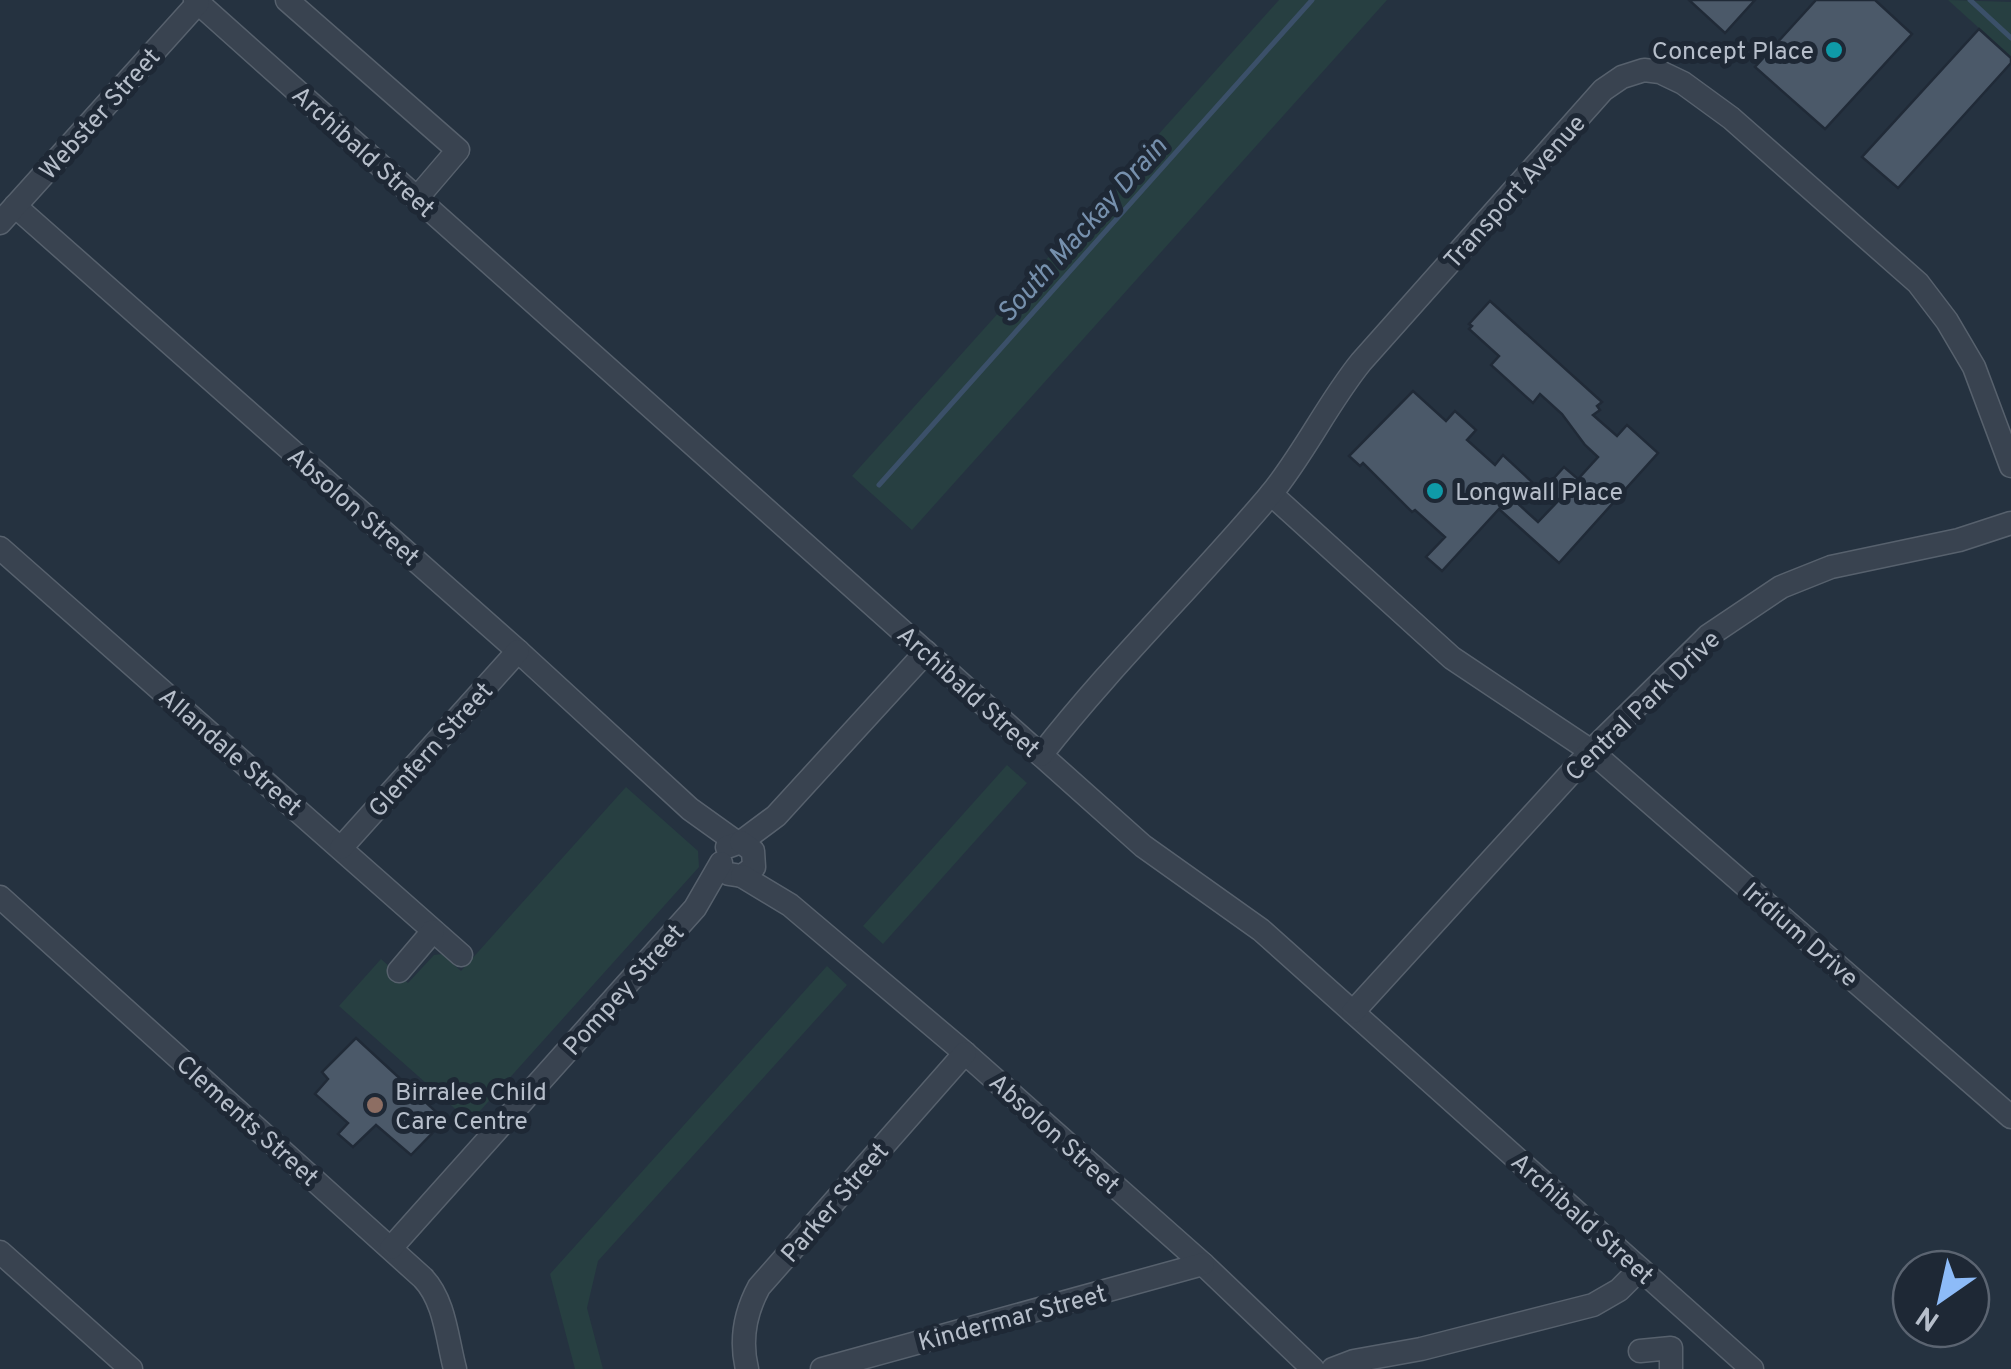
<svg xmlns="http://www.w3.org/2000/svg" width="2011" height="1369" font-family="Overpass,sans-serif">
<style>
.green{fill:#273f41}
.lines{fill:none;stroke-linecap:round;stroke-linejoin:round}
.stream{stroke:#3b5069;stroke-width:5}
.building{fill:#4b5969;stroke:#202a37;stroke-width:2.5}
.minor-casing{stroke:#57616d;stroke-width:25}
.minor{stroke:#394350;stroke-width:22}
.culture-dot{fill:#0f9aa8;stroke:#1e2835;stroke-width:4}
.education-dot{fill:#8d6e63;stroke:#1e2835;stroke-width:4}
.labels{text-anchor:middle;stroke-width:10;stroke-linejoin:round;paint-order:stroke}
.poi-label{font-size:25px;fill:#b6beca;stroke:#1e2835;text-anchor:start}
.street-label{font-size:25px;fill:#b6beca;stroke:#1e2835}
.water-label{font-size:28px;font-style:italic;fill:#7690ad;stroke:#1e2835}
</style>
<rect width="100%" height="100%" fill="#253240"/>
<g class="green">
<path d="M1279,0H1387L912,530L852,476Z"/>
<path d="M1948,0L2011,2V57Z"/>
<path d="M1007,765L1027,783L883,944L863,926Z"/>
<path d="M626,787L698,851L699,867L470,1122L339,1006L381,959L408,983L434,955L442,954L461,971Z"/>
<path d="M827,966L847,985L598,1261L587,1308L603,1369H575L550,1274Z"/>
</g>
<g class="lines">
<g class="stream">
<path d="M1970,0L2011,38"/>
<path d="M879,485L1312,0"/>
</g>
</g>
<g class="building">
<path d="M1689,0H1755L1725,33Z"/>
<path d="M1816,0H1875L1912,34L1825,129L1755,67Z"/>
<path d="M1979,29L2011,58V63L1898,188L1862,157Z"/>
<path d="M1490,301L1602,402L1597,406L1600,410L1593,415L1617,436L1627,425L1658,453L1559,563L1499,509L1442,571L1426,557L1445,537L1415,510L1412,512L1363,463L1360,466L1349,456L1413,391L1446,421L1455,411L1476,430L1467,440L1495,465L1503,455L1532,482L1515,501L1538,522L1559,500L1545,488L1564,467L1578,479L1598,457L1585,445L1562,414L1540,394L1533,403L1491,365L1499,356L1469,329L1472,326L1469,324Z"/>
<path d="M356,1038L445,1120L411,1155L376,1125L353,1147L338,1134L348,1123L315,1094L328,1079L322,1072Z"/>
</g>
<g class="lines">
<g class="minor-casing">
<g id="minor">
<path d="M195,0L1143,846L1261,930L1752,1369"/>
<path d="M287,0L458,150L417,198"/>
<path d="M15,206L518,651L690,809L736,842"/>
<path d="M0,223L198,3"/>
<path d="M1271,494L1452,658L1591,751L2011,1117"/>
<path d="M0,548L461,955"/>
<path d="M1041,755C1112,664 1195,584 1270,495C1304,454 1327,404 1361,362L1603,90L1622,77L1644,70L1660,72L1683,83L1731,118L1918,283L1947,321L1974,367L2011,466"/>
<path d="M727,847L741,842L776,816L926,652"/>
<path d="M341,848L518,651"/>
<path d="M729,874L742,876L754,867L753,851L741,842"/>
<path d="M742,876L790,905L965,1053L1203,1264L1313,1369"/>
<path d="M0,897L423,1278C445,1301 447,1339 455,1369"/>
<path d="M399,971L433,931"/>
<path d="M1353,1012L1591,751L1708,636L1781,587L1831,567L1959,540L2011,523"/>
<path d="M391,1248L695,908L721,863"/>
<path d="M0,1252L131,1369"/>
<path d="M1640,1351L1671,1348V1369"/>
<path d="M747,1369C740,1340 745,1313 759,1287L965,1053"/>
<path d="M822,1369L1203,1264"/>
<path d="M1333,1369L1354,1361L1421,1349L1593,1305L1619,1290L1640,1269"/>
</g>
</g>
<use href="#minor" class="minor"/>
</g>
<g class="culture-dot">
<circle cx="1834" cy="50" r="10"/>
<circle cx="1435" cy="491" r="10"/>
</g>
<circle class="education-dot" cx="375" cy="1105" r="10"/>
<g class="labels">
<g class="poi-label">
<text x="1814" y="59" text-anchor="end">Concept Place</text>
<text x="1455" y="500">Longwall Place</text>
<text x="395" y="1100">Birralee Child<tspan x="395" dy="29">Care Centre</tspan></text>
</g>
<g class="street-label">
<text transform="translate(99 113) rotate(-48)" y="9">Webster Street</text>
<text transform="translate(364 151) rotate(42)" y="9">Archibald Street</text>
<text transform="translate(1514 191) rotate(-48)" y="9">Transport Avenue</text>
<text transform="translate(354 506) rotate(41)" y="9">Absolon Street</text>
<text transform="translate(969 691) rotate(42)" y="9">Archibald Street</text>
<text transform="translate(1642 705) rotate(-44)" y="9">Central Park Drive</text>
<text transform="translate(430 749) rotate(-48)" y="9">Glenfern Street</text>
<text transform="translate(231 751) rotate(41)" y="9">Allandale Street</text>
<text transform="translate(1801 934) rotate(41)" y="9">Iridium Drive</text>
<text transform="translate(623 989) rotate(-48)" y="9">Pompey Street</text>
<text transform="translate(248 1120) rotate(42)" y="9">Clements Street</text>
<text transform="translate(1055 1133) rotate(42)" y="9">Absolon Street</text>
<text transform="translate(834 1202) rotate(-49)" y="9">Parker Street</text>
<text transform="translate(1583 1218) rotate(42)" y="9">Archibald Street</text>
<text transform="translate(1012 1317) rotate(-15)" y="9">Kindermar Street</text>
</g>
<g class="water-label">
<text transform="translate(1081 229) rotate(-48)" y="10">South Mackay Drain</text>
</g>
</g>
<g transform="translate(1941 1299) rotate(214)"><circle r="48" fill="#1e2835" stroke="#5b6471" stroke-width="2.5"/>
<path d="M0-8L18 38L0 25L-18 38Z" fill="#8dbbf8"/>
<text y="-15" font-size="28" font-weight="bold" text-anchor="middle" fill="#b6beca">N</text>
</g>
</svg>
